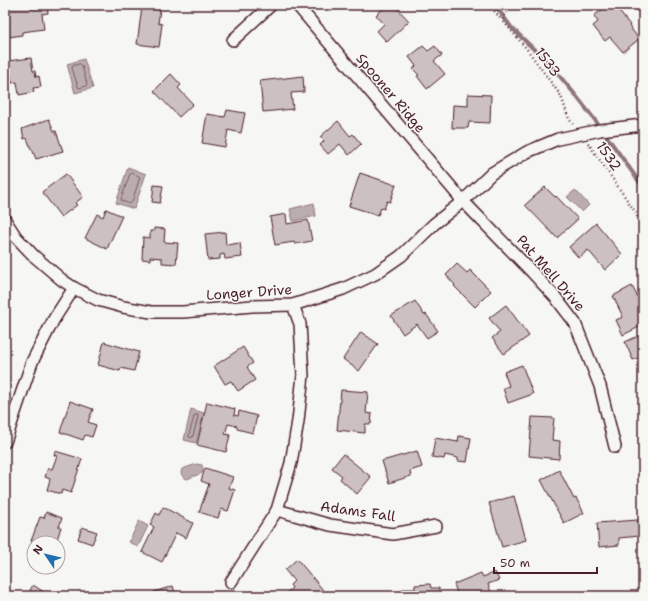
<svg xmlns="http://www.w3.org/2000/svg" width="648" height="601" font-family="'Shantell Sans',sans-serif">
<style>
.water{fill:#bbadae;stroke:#8e747a}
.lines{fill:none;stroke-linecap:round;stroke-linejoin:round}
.shore{stroke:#77585f;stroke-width:1}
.stream{stroke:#8e747a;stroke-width:4}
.building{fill:#ccc1c0;stroke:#4a1f2b}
.minor-casing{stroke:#4a1f2b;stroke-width:14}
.path{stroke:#4a1f2b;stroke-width:2.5;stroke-dasharray:1 3;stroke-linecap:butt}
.minor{stroke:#f6f6f2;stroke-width:11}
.labels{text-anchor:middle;stroke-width:3;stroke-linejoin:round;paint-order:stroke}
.street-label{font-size:14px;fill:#4a1f2b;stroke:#f6f6f2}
</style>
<rect width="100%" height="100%" fill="#f6f6f2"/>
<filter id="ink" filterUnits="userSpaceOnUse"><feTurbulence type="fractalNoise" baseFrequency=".025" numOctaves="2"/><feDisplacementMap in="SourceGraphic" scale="8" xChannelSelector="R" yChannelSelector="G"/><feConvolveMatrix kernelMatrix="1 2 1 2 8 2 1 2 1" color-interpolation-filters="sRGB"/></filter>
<g filter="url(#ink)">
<g class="water">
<path d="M84,59L93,88L75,93L67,64Z"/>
<path d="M128,167L146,174L134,209L116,203Z"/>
<path d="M575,190L589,205L582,212L567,197Z"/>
<path d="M314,203L316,216L293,221L290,209Z"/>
<path d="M191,409L204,413L196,443L184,440Z"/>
<path d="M197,464L202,465L203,469L202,473L187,479L183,477L181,473L182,469Z"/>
<path d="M139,521L148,526L138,547L129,542Z"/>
</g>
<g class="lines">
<g class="shore">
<path d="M80,64L82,66L87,84L86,86L79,88L78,87L72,68L73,66Z"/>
<path d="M132,173L139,176L140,177L132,202L130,204L122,201L121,199L130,174Z"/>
<path d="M195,415H198V417L193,436L191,438L189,437V435Z"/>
</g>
<g class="stream">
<path d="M495,5L511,27L552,67L573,92L595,120L643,187"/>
<path d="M634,596L643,589"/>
</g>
</g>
<g class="building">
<path d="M9,5H47L48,13L42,14L44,29L22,32V35L9,37L5,6Z"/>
<path d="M387,5H394L409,21L387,42L377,31L384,24L376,15Z"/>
<path d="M608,5H614L630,25L629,26L639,39L623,52L610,37L605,41L593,26L598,22L594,16Z"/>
<path d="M142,7L160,10L158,23L162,24L159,47L137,44Z"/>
<path d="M423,46L428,51L435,46L442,55L434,61L445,74L427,89L417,76L419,75L413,69L416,66L409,57Z"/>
<path d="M31,58L33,71H35L36,77L39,76L41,87L33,88L34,92L19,95L17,82L12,83L8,61Z"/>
<path d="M171,74L181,85L178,88L193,104L179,117L154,91Z"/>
<path d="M303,76L304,92L291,93L293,109L263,112L260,81Z"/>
<path d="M468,94L491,95L490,123L469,122L468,128H452L453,105L468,106Z"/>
<path d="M227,110L245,113L241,133L228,130L225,147L202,143L207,114L225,117Z"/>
<path d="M49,119L54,131H56L63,151L36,159L32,149H31L27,138L24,139L22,129Z"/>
<path d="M338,121L350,136L353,134L361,144L349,155L340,144L328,154L320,145L324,141L320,137Z"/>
<path d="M360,173L396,185L390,202L387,201L384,209L381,208L378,215L349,206Z"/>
<path d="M66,174L83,197L75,203L77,205L61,217L42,192Z"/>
<path d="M154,185L163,186L160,203L152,202Z"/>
<path d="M545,187L555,197L556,196L578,219L557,238L525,205Z"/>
<path d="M106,209L122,216L107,249L85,238L97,214L103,217Z"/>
<path d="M286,214L287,224L308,220L312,241L295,244L294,242L275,245L270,217Z"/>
<path d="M596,223L622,254L605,270L588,250L579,258L569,247Z"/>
<path d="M154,228L165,229L164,242L178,243L176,264L162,263V258L150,257V260L142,259L143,237L150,238V231H154Z"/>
<path d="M225,232L226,245L240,243L242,257L225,259L224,254L220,255V259L208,260L205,234Z"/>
<path d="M457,264L467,273L470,270L491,291L475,307L454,286L455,285L446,275Z"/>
<path d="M632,286L638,298L643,295V325L623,335L616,320L623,317L613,296Z"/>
<path d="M415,301L424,315L426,314L438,331L427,338L417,324L403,334L391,316Z"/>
<path d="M506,305L529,336L504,354L492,338L500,332L489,318Z"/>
<path d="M361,332L378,344L359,371L343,359Z"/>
<path d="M643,334V356L633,360L625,342Z"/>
<path d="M104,342L139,352L134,371L121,368L120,371L98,365Z"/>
<path d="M243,347L253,363L247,367L255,380L238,391L231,381L225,384L214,366Z"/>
<path d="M522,365L533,394L508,403L503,388L509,386L504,372Z"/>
<path d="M341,390L368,392L366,413L372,414L371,424H365V433L337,430Z"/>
<path d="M70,401L93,409L88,422L96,425L92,437L85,435L83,440L60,432Z"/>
<path d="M207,402L235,409L234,415L238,416L239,411L257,416L253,433L237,429V426L228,424L225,434L230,435L226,452L197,445Z"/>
<path d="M532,417L554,418L552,440L560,441L559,459L529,456Z"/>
<path d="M459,436L471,438L467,462L458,461V458L445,455L444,459L432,457L435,438L458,442Z"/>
<path d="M55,451L82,459L71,493L62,490L61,494L47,490L50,479L45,477L48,468L52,469L57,456L54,455Z"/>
<path d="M417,451L422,467L410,471L411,476L389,483L382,461Z"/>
<path d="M343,454L371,477L357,494L340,479L342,476L332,468Z"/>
<path d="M205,468L233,477L229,488L235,490L228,511L221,509L218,518L199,512L209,484L201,481Z"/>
<path d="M559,470L574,499L576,498L584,513L564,523L541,480Z"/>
<path d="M514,496L526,540L502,547L489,503Z"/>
<path d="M163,507L193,523L186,538L176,533L162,562L142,552L154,527L150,525L156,513L159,515Z"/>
<path d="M46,512L62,518L59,527H61L56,543H37L31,541L40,517L44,518Z"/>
<path d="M638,520L639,536L619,538V545L599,547L597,523Z"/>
<path d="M82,527L97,532L92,544L78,539Z"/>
<path d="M297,559L323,590L316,596H283L292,588L290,585L294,581L285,570Z"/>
<path d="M495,572L499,580L488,584L491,592L482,596H458L454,584L481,573L483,577Z"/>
<path d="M430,584L431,588H439V596H403L402,589H415V585Z"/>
<path d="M33,585L50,596H27Z"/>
<path d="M173,586L176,596H155L154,592Z"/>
<path d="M389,594V596H343V595Z"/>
</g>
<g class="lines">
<g class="minor-casing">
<g id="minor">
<path d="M297,5L463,201L532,272L556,298L575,323L600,386L615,447"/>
<path d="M233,40L271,5"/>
<path d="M5,220L16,237L34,256L62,280L74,288L98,300L123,307L151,312H183L252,306L293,305L343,289L375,274L401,256L434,224L463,201L492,173L527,152L558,139L600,130L643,125"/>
<path d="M5,442L32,362L54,319L74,288"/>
<path d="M277,510L330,525L393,534L436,526"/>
<path d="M231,582L277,510L291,463L298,421L303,375L300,324L293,305"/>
</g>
</g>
<g class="path">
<path d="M489,5L502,20"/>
<path d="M511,5L502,20L526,48L561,96L569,119L573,124"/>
<path d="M588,143L636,213L643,231"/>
</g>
<use href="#minor" class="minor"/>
</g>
</g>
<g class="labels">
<g class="street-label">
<text transform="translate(548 62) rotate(53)" y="5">1533</text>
<text transform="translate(391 93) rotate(50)" y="5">Spooner Ridge</text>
<text transform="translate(609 156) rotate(55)" y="5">1532</text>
<text transform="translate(551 273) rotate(49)" y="5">Pat Mell Drive</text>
<text transform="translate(249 292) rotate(-4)" y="5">Longer Drive</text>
<text transform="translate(358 511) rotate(8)" y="5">Adams Fall</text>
</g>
</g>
<rect width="648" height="601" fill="none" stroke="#f6f6f2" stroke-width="20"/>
<rect x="10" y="10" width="628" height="581" fill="none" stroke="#4a1f2b" stroke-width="1.5" filter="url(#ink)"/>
<g transform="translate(46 555) rotate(305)"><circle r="19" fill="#f6f6f2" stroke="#b1a0a2"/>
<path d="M0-3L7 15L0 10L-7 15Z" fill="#1f6fb2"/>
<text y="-6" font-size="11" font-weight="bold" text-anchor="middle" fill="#4a1f2b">N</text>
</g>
<path d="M494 567v6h103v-6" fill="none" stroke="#4a1f2b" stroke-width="2"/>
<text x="500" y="567" font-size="12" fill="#4a1f2b" stroke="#f6f6f2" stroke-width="3" paint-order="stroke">50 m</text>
</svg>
